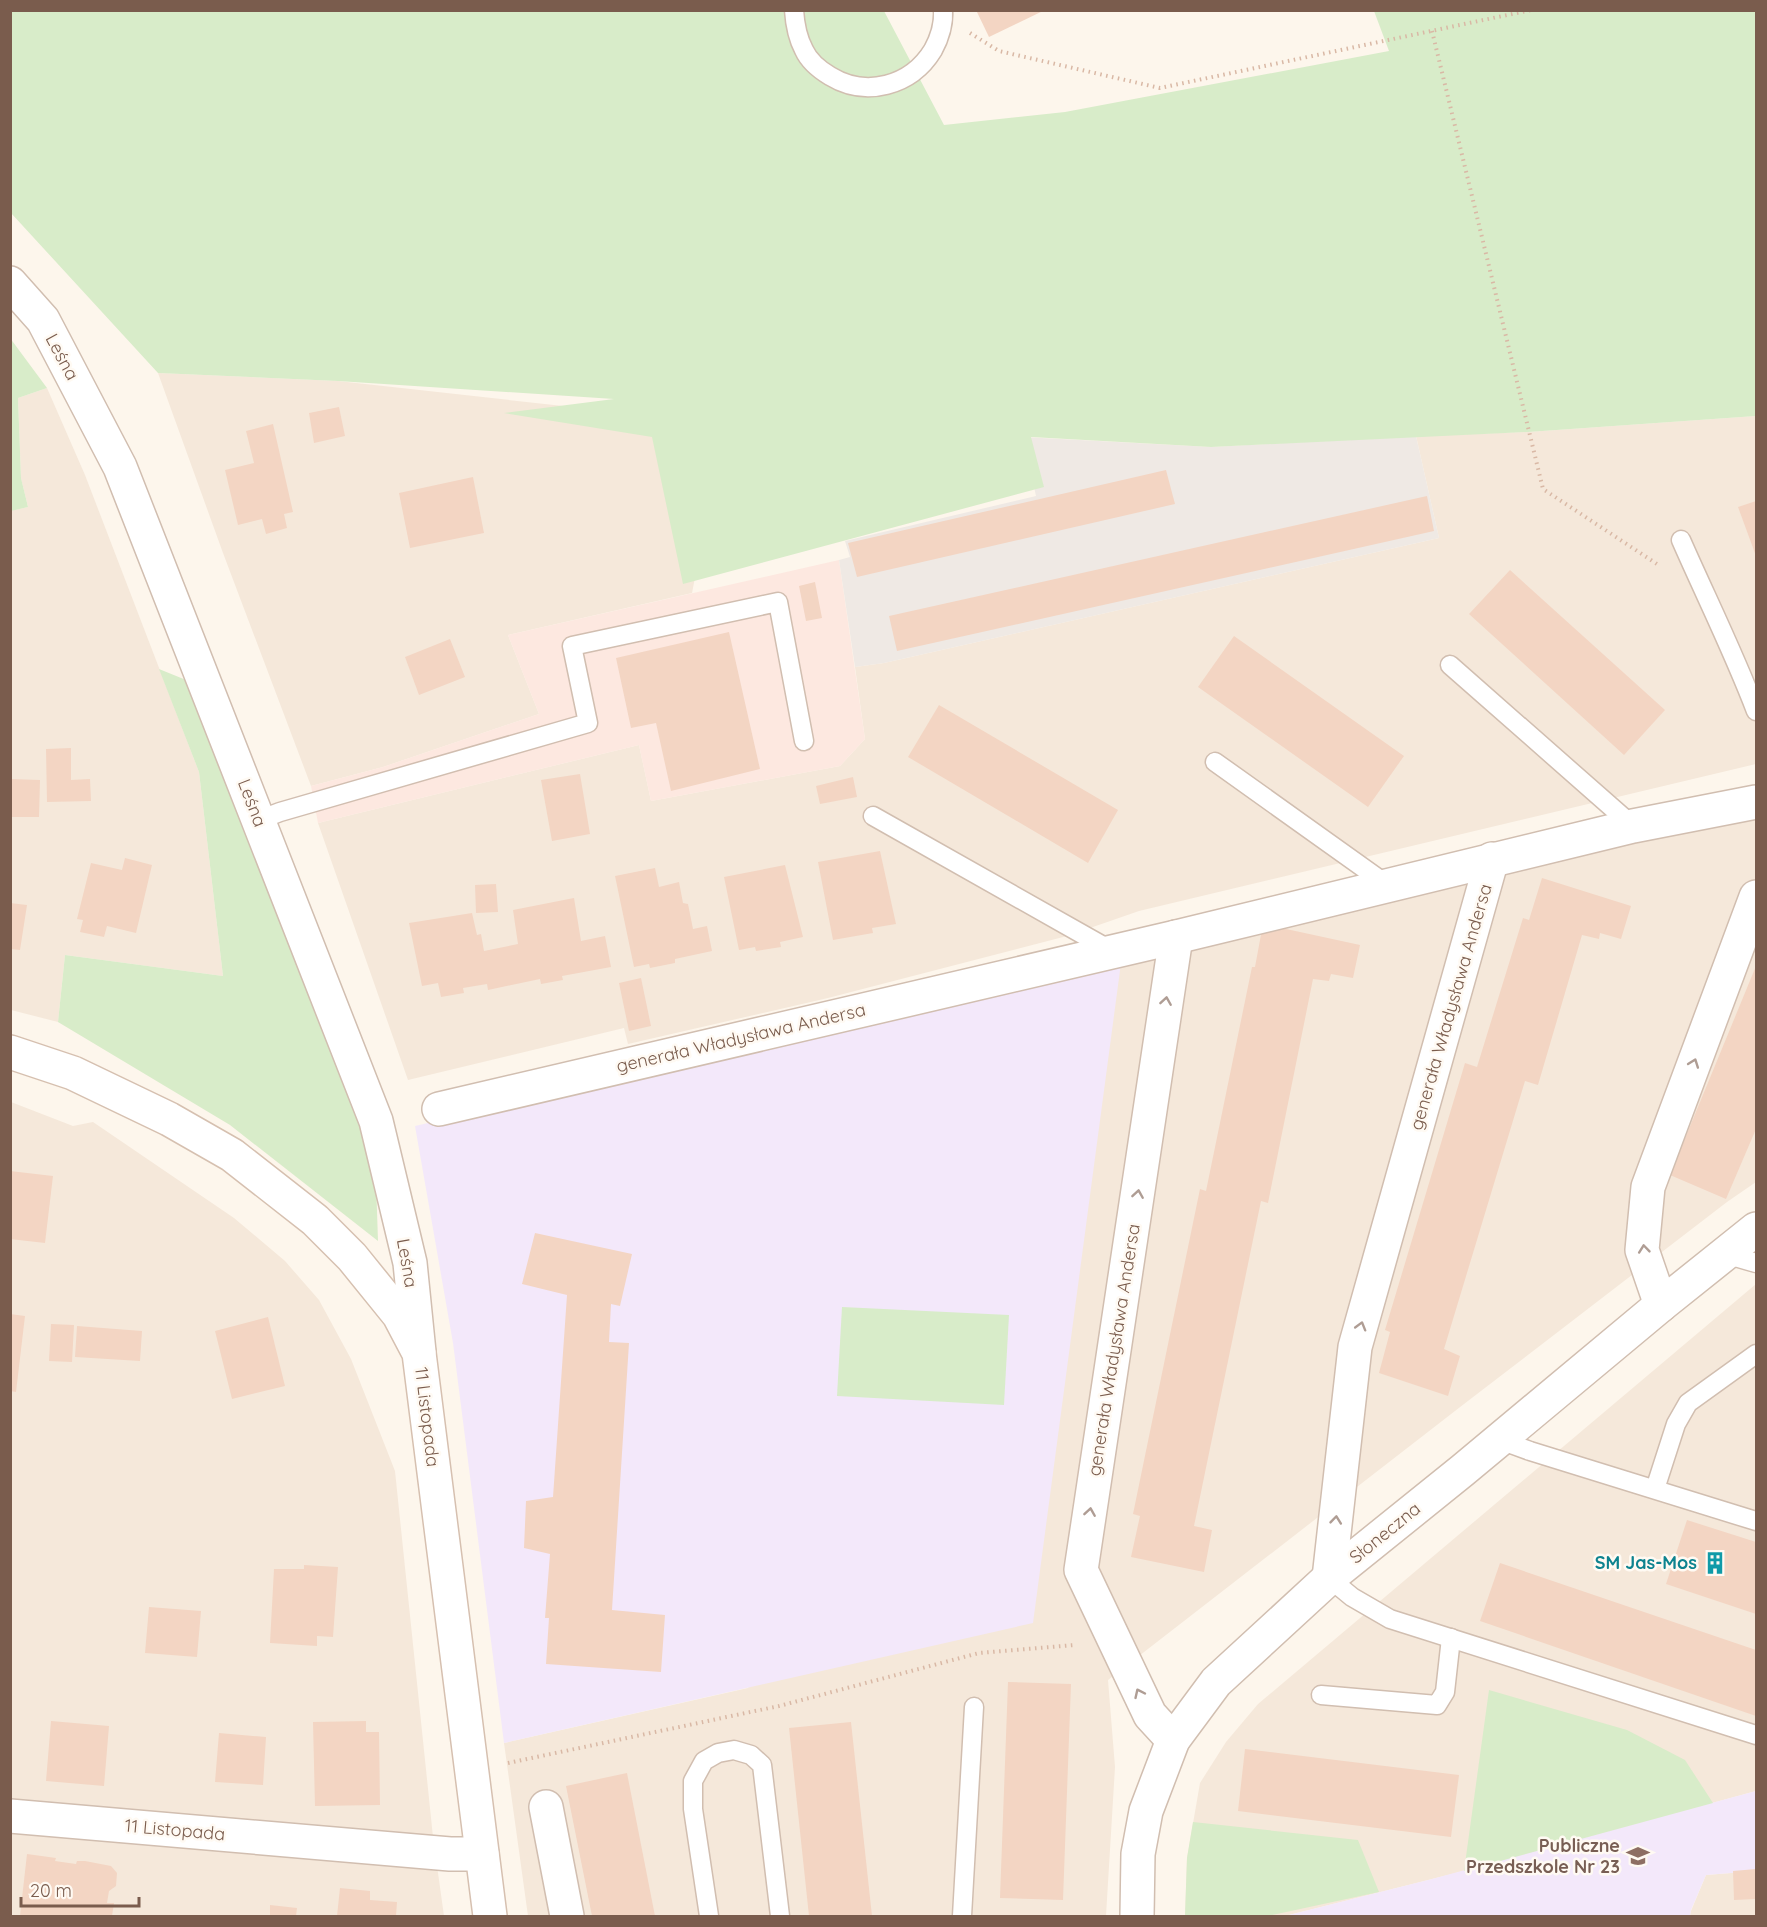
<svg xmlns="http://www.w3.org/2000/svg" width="1767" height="1927" font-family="Quicksand,sans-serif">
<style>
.residential{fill:#f5e8da}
.commercial{fill:#fde8e0}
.industrial{fill:#efe9e4}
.education{fill:#f3e8fa}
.green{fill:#d8ecc9}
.building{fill:#f3d5c3}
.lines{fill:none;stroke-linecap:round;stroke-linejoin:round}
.service-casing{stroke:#d1beb0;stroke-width:21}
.minor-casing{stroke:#d1beb0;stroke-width:36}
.tertiary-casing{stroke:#d1beb0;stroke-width:36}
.secondary-casing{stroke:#d6c0b0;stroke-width:36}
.path{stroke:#d9b8a5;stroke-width:4;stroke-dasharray:1.5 4.5;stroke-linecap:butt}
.service{stroke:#fff;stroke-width:18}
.minor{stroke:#fff;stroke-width:33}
.tertiary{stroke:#fff;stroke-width:33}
.secondary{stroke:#fff;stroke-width:33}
.oneway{stroke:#af9d94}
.labels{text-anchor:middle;stroke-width:5;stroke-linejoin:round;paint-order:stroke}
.street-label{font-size:18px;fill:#7a5c4d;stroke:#fffaf3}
.culture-label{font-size:18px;font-weight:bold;fill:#0d838f;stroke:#fffaf3;text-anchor:end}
.education-label{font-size:18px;font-weight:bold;fill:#785e54;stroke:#fffaf3;text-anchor:end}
</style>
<rect width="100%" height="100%" fill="#fdf6ec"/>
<g class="residential">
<path d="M158,373L338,381L563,406L661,426L699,557L692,593L508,635L539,714L383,767L311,786L223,553Z"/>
<path d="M47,388L85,475L199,772L223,976L65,955L58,1022L11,1010L10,511L28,507L21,478L18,398Z"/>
<path d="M1756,416V764L1139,911L1067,936L828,998L628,1044L624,1028L408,1080L318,823L639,745L651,801L840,766L865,739L855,667L884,663L1439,538L1416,436L1528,432Z"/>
<path d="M1756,802V1182L1727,1202L1464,1404L1108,1680L1115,1767L1106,1916H528L504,1743L748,1688L1121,963Z"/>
<path d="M11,1102L73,1126L93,1122L234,1218L285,1261L319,1300L351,1359L395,1471L433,1837L444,1916H11Z"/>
<path d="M1756,1284V1791L1464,1871L1285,1916H1185L1187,1858L1200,1783L1226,1742L1258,1704Z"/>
<path d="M1756,1871V1916H1690L1691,1911L1706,1875Z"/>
</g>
<path class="commercial" d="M839,560L865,739L840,766L651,801L639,745L318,823L311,786L383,767L539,714L508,635Z"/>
<path class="industrial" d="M1416,436L1439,538L884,663L855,667L839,560L850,557L845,541L1036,496L1023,437L1211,447Z"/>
<g class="education">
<path d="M1121,963L1033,1623L504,1743L453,1343L415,1126Z"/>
<path d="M1756,1791V1871L1706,1875L1691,1910L1690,1916H1285L1432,1879Z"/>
</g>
<g class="green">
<path d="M11,11H884L944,125L1065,112L1389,51L1374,11H1756V416L1528,432L1211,447L1031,437L1044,487L683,584L652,437L504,413L614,399L338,381L158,373L11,213Z"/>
<path d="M10,338L47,388L18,398L21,478L28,507L11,511Z"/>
<path d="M159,669L191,682L356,1107L376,1181L378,1241L230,1125L58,1022L65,955L223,976L199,772Z"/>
<path d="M842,1307L1009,1315L1004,1405L837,1396Z"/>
<path d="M1489,1690L1627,1730L1685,1760L1713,1803L1464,1871Z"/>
<path d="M1193,1822L1358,1840L1379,1892L1268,1916H1185L1187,1858Z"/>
</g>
<g class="building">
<path d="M976,10H1045L989,37Z"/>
<path d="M339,407L345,436L314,443L309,413Z"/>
<path d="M273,424L293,512L284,514L287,528L266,534L262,519L238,525L225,470L254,463L246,431Z"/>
<path d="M1166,470L1175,504L857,577L848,543Z"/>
<path d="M473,477L484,533L410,548L399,493Z"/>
<path d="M1427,496L1434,531L897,651L889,616Z"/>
<path d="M1756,501V556L1738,507Z"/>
<path d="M1510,570L1665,710L1624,755L1469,614Z"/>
<path d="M815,582L822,618L806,621L799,586Z"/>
<path d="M729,632L760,769L671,791L656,723L631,728L616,658Z"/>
<path d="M1234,636L1404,756L1368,807L1198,687Z"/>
<path d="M450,639L465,677L419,695L405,657Z"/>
<path d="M939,705L1118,810L1088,863L908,757Z"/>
<path d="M71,748V780L90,779L91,801L47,802L46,749Z"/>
<path d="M580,774L590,834L552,841L541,780Z"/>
<path d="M853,777L857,797L820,804L816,786Z"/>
<path d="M10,779L40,780L39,817H10Z"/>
<path d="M880,851L896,924L872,928L873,933L833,940L818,862Z"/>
<path d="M125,858L152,865L136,933L107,926L104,937L80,932L83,920L77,919L91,863L122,870Z"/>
<path d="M785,865L803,937L780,942L781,947L756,951L755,947L739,950L724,877Z"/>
<path d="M655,868L659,887L679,882L683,903L688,904L693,929L707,926L712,951L675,959V963L650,968L649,964L634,967L615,876Z"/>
<path d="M1542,878L1631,906L1621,939L1600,933L1599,939L1582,935L1538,1085L1525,1081L1444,1349L1460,1356L1448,1396L1379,1373L1390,1332L1385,1330L1465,1063L1477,1067L1523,918L1529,920Z"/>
<path d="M496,884L498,912L476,913L475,885Z"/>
<path d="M574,898L581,941L605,936L611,967L562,976L563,980L541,984L540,979L488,990L487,984L463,988L464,993L441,997L438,983L422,986L409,923L472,913L477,935L481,934L484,951L518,944L513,910Z"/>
<path d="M10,903L27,905L20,950L10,949Z"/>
<path d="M1263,924L1360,945L1353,978L1331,974L1329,981L1313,979L1268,1203L1261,1201L1194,1526L1212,1530L1204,1572L1131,1557L1140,1516L1133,1514L1200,1189L1206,1191L1252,967H1255Z"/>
<path d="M1756,966V1129L1726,1199L1670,1175Z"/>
<path d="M641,978L651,1026L629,1031L619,983Z"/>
<path d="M10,1171L53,1176L45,1243L10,1239Z"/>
<path d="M535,1233L632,1254L620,1306L611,1304L609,1342L629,1343L612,1610L665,1615L661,1672L546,1664L549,1618H545L550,1554L524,1548L526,1501L553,1497L567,1295L522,1284Z"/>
<path d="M10,1314L25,1316L16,1392L10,1391Z"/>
<path d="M268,1317L285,1386L232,1399L215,1331Z"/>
<path d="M51,1324L74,1325L72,1362L49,1361Z"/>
<path d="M77,1326L142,1331L140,1361L75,1357Z"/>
<path d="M1687,1520L1756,1542V1614L1666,1584Z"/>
<path d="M1500,1563L1756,1650V1716L1480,1621Z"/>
<path d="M304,1565L338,1567L333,1637L317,1636V1646L270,1643L274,1569H304Z"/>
<path d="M149,1607L201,1611L197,1657L145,1653Z"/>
<path d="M1008,1682L1071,1684L1063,1900L1000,1898Z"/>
<path d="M51,1721L109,1726L104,1786L46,1781Z"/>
<path d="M366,1721V1732H379L380,1805L315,1806L313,1722Z"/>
<path d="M851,1722L872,1916H809L789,1728Z"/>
<path d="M219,1733L266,1737L263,1785L215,1782Z"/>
<path d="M1245,1749L1459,1775L1451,1837L1238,1811Z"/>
<path d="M627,1773L655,1916H592L566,1786Z"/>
<path d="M27,1854L56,1858L55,1861L76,1864L77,1861H85L111,1866L117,1873L116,1886L109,1891L107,1903H114L112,1916H20Z"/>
<path d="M1756,1869V1899L1734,1900L1733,1871Z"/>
<path d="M340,1888L370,1891V1900L397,1902L396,1916H337Z"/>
<path d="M270,1905L297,1908L296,1916H270Z"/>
</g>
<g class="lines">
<g class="service-casing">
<g id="service">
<path d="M794,10C795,25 797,37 804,50C809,61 820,70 830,76C866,98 911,86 933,50C939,39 944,24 943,10"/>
<path d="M1681,540C1706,597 1734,653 1756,711"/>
<path d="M1450,665L1633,826"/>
<path d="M1215,762L1386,884"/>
<path d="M873,816L1112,951"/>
<path d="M259,820L280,812L588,723L572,646L778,602L804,741"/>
<path d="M1725,1254L1756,1263"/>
<path d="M1500,1440L1530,1451L1756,1521"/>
<path d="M1655,1489L1676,1424L1688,1403L1756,1354"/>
<path d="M1329,1578L1352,1597L1390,1619L1756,1735"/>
<path d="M1321,1695L1437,1705L1445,1692L1451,1638"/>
<path d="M709,1916L693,1809V1781L704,1761L718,1753L734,1750L751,1755L762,1765L780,1916"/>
<path d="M962,1916L974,1707"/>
</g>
</g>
<g class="minor-casing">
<g id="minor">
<path d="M10,283L43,320L120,467L376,1121L410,1263L419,1352"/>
<path d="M439,1109L1176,937L1633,826L1756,802"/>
<path d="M1661,1305L1642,1250L1648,1187L1756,897"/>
<path d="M1329,1578L1355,1347L1492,859"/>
<path d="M1173,1740L1150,1715L1081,1570L1176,937"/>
<path d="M546,1807L567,1916"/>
<path d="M10,1816L450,1854H482"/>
</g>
</g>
<g class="tertiary-casing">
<path id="tertiary" d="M1137,1916L1138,1854L1146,1811L1173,1740L1216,1682L1329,1578L1463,1470L1661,1305L1756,1229"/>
</g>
<g class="secondary-casing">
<path id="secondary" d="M10,1052L73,1073L169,1119L232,1155L315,1220L352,1257L399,1315L419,1353L490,1916"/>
</g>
<g class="path">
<path d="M1432,31L1543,489L1657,564"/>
<path d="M970,33L999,51L1160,88L1531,10"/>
<path d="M508,1763L779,1706L979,1653L1075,1645"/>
</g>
<use href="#service" class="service"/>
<use href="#minor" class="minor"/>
<use href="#tertiary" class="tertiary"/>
<use href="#secondary" class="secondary"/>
</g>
<defs><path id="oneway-chevron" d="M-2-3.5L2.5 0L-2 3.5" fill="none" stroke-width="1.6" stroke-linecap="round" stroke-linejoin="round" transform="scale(1.5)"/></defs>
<g class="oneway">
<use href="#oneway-chevron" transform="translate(1166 1001) rotate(-81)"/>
<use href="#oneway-chevron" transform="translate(1694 1063) rotate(-70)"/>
<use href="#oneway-chevron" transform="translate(1138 1194) rotate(-81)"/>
<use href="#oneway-chevron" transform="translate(1644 1249) rotate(-96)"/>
<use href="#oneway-chevron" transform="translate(1361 1326) rotate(-74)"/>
<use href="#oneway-chevron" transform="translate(1090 1512) rotate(-81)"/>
<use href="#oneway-chevron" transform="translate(1336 1520) rotate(-84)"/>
<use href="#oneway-chevron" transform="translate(1139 1693) rotate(-115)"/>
</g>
<defs>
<g id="building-bare" transform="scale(1.8)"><path d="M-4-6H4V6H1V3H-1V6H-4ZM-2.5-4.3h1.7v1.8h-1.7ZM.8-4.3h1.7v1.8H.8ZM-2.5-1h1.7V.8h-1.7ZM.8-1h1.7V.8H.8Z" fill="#0f9aa8" stroke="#fffaf3" stroke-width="2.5" paint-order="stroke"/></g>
<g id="school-bare" transform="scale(1.8)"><path d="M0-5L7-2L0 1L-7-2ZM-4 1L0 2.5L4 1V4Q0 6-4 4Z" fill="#8d6e63" stroke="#fffaf3" stroke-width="2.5" paint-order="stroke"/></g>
</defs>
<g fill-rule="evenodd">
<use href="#building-bare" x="1715" y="1563"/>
<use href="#school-bare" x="1638" y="1856"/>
</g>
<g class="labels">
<g class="street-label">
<text transform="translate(62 357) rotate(62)" y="6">Leśna</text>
<text transform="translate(252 803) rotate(69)" y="6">Leśna</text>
<text transform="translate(1451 1007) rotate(-74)" y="6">generała Władysława Andersa</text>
<text transform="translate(741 1038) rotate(-13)" y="6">generała Władysława Andersa</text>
<text transform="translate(407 1263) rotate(80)" y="6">Leśna</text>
<text transform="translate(1114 1350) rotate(-81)" y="6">generała Władysława Andersa</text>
<text transform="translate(427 1417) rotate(83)" y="6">11 Listopada</text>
<text transform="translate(1385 1533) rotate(-39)" y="6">Słoneczna</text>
<text transform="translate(175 1830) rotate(5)" y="6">11 Listopada</text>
</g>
<g class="culture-label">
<text x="1697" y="1569">SM Jas-Mos</text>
</g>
<g class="education-label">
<text x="1620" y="1852">Publiczne<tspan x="1620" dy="21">Przedszkole Nr 23</tspan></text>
</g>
</g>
<rect width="1767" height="1927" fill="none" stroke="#7a5c4d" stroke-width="24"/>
<path d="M21 1897v9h118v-9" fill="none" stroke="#7a5c4d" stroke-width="3"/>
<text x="30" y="1897" font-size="18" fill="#7a5c4d" stroke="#fffaf3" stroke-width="4.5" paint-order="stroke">20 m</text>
</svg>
